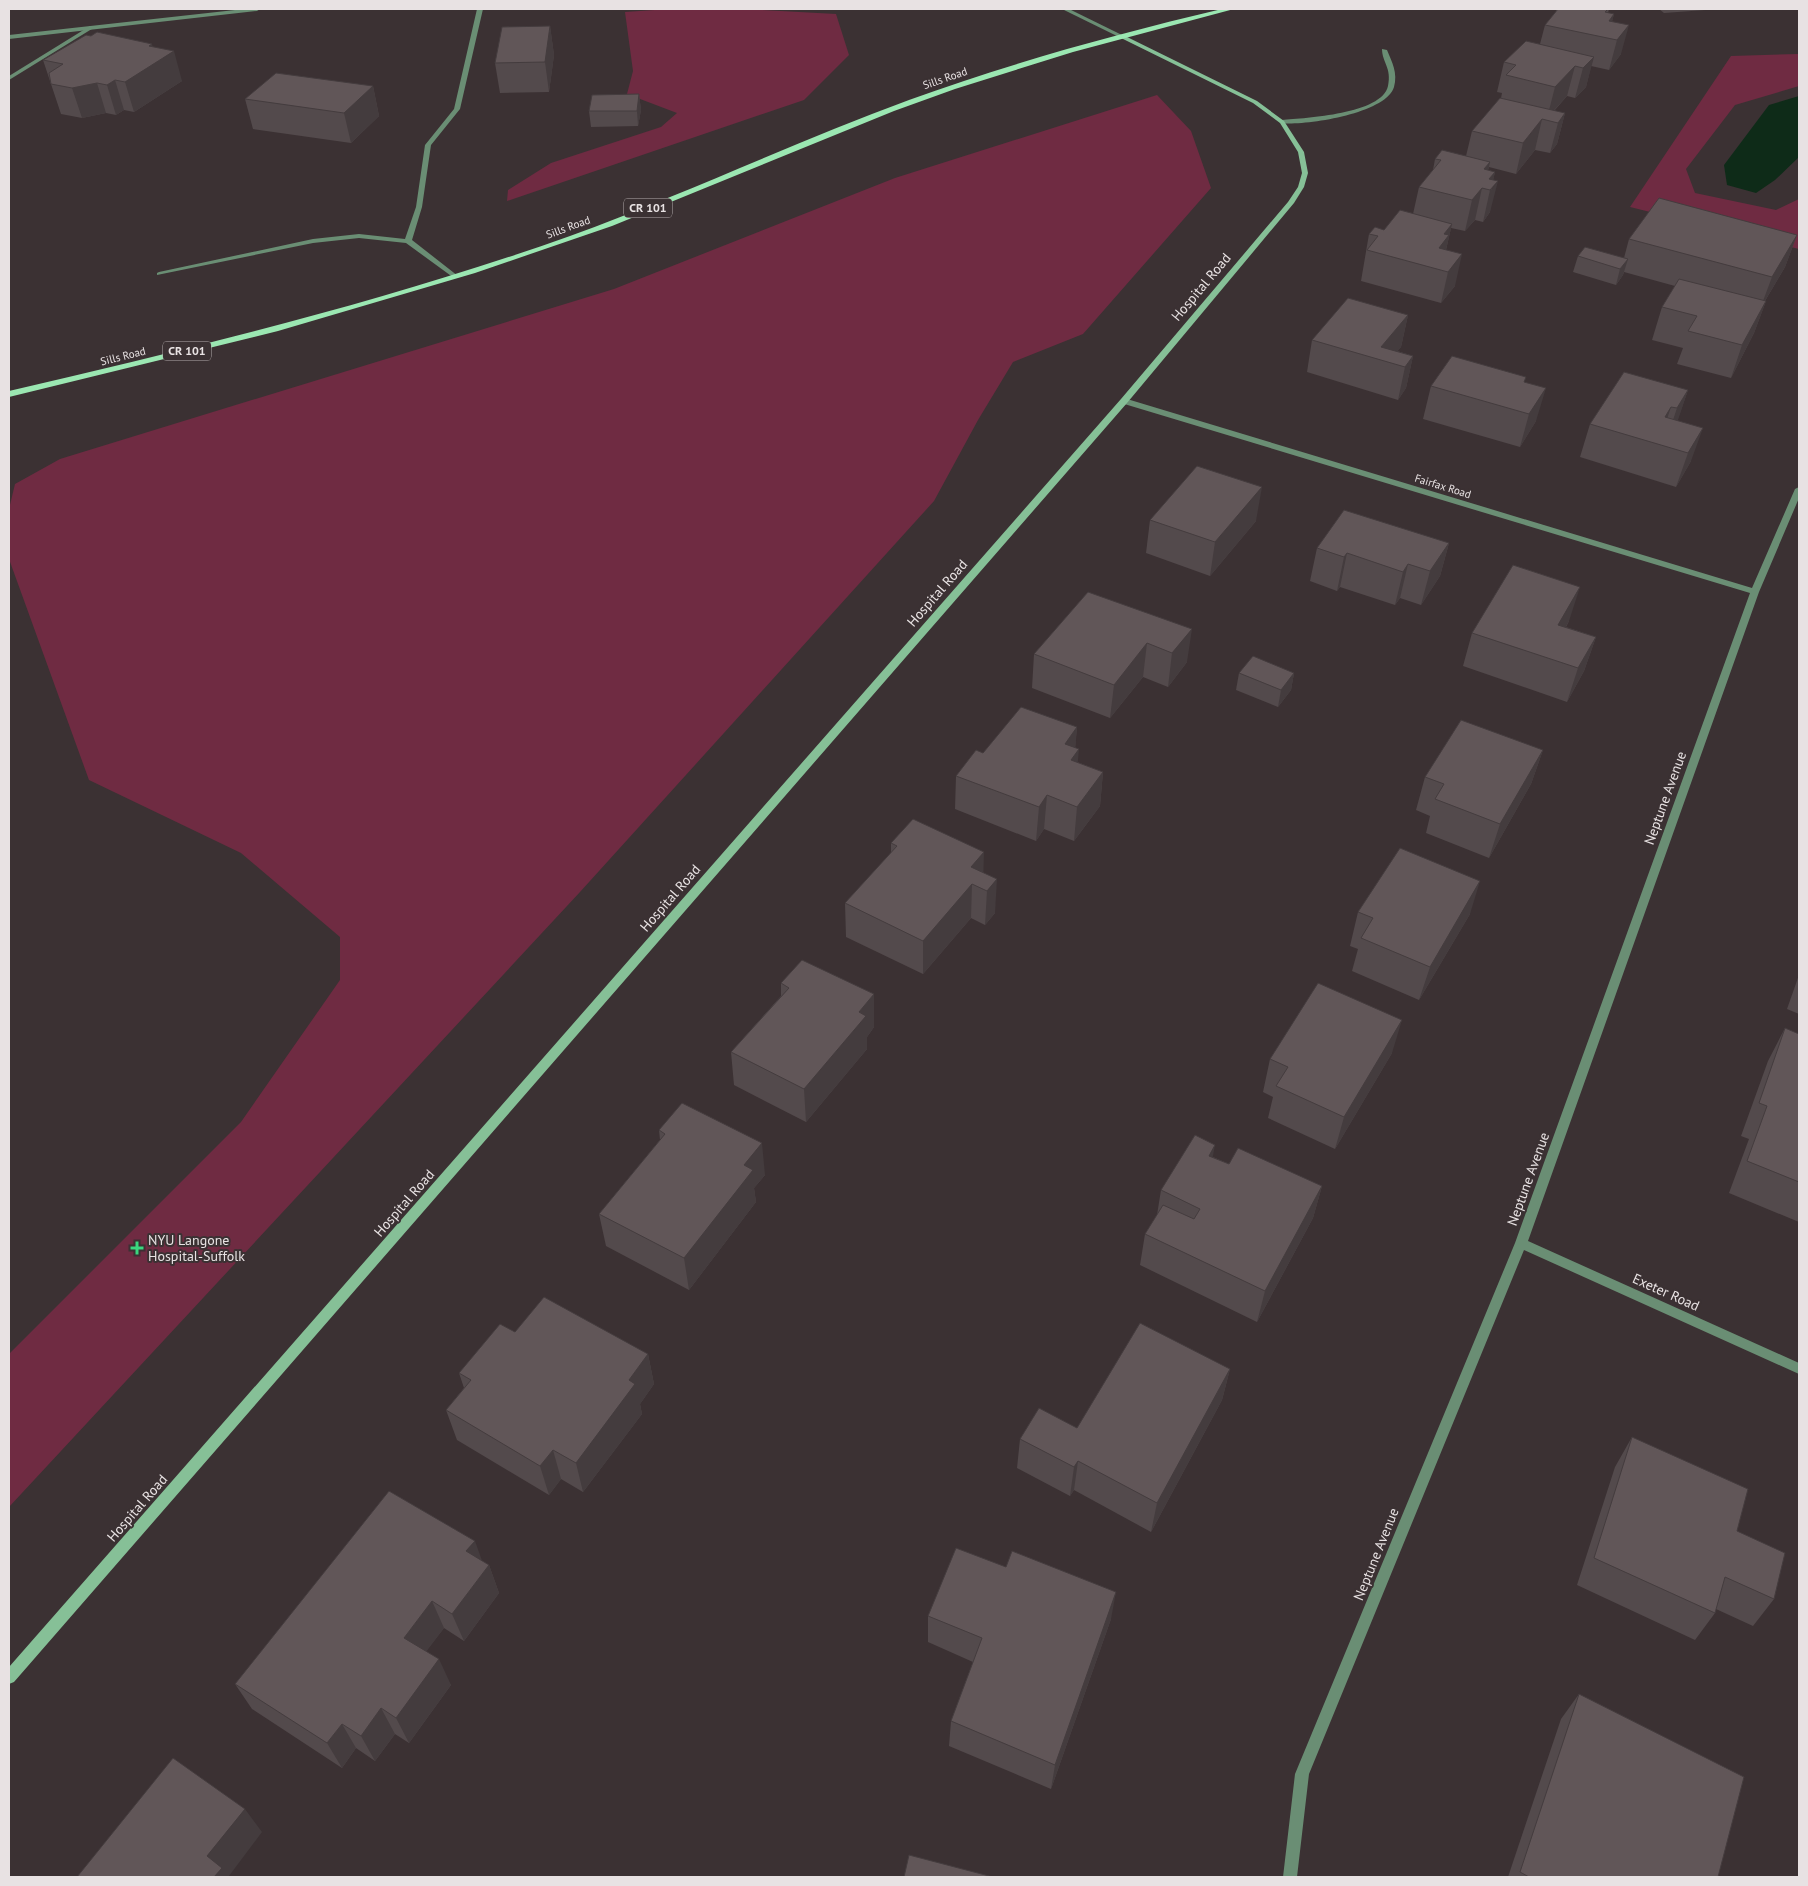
<svg xmlns="http://www.w3.org/2000/svg" width="1808" height="1886" font-family="'PT Sans',sans-serif">
<style>
.green{fill:#6f2b42}
.water{fill:#0e2b18}
.lines{fill:none;stroke-linecap:round;stroke-linejoin:round}
.lane{fill:#6a8e74;fill-rule:evenodd}
.street{fill:#6a8e74;fill-rule:evenodd}
.secondary{fill:#86c097;fill-rule:evenodd}
.primary{fill:#9be7b2;fill-rule:evenodd}
.wall{fill:#534a4c}
.shaded-wall{fill:#443c3e}
.building{fill:#615658;stroke:#443c3e}
.poi-dot{fill:#3bd77f;stroke:#3b3133;stroke-width:2}
.labels{text-anchor:middle;stroke-width:4;stroke-linejoin:round;paint-order:stroke}
.far-street-label{font-size:11px;fill:#e8e2e3;stroke:#3b3133}
.shield{fill:#3b3133;stroke:#b4adae;stroke-width:1}
.shield-label{font-size:12px;font-weight:bold;fill:#e8e2e3}
.street-label{font-size:14px;fill:#e8e2e3;stroke:#3b3133}
.poi-label{font-size:14px;fill:#e8e2e3;stroke:#3b3133;text-anchor:start}
</style>
<rect width="100%" height="100%" fill="#3b3133"/>
<g class="green">
<path d="M669,9H746L836,14L849,55L804,100L507,201L508,190L551,163L661,127L677,113L627,94L633,71L625,12Z"/>
<path d="M1799,54V86L1735,105L1686,169L1695,193L1776,210L1799,199V249L1630,207L1731,56Z"/>
<path d="M1157,95L1191,131L1211,188L1083,334L1013,362L978,420L934,501L580,892L9,1507V1354L241,1122L340,980V937L241,853L89,780L9,559V509L15,484L60,459L614,289L895,178Z"/>
</g>
<path class="water" d="M1799,96V157L1775,180L1756,193L1727,185L1724,165L1769,105Z"/>
<g class="lines">
<g class="lane">
<path d="M477,9H483L460,109L431,145L422,207L412,240L458,276V278H454L406,243L359,238L313,243L157,275V273L159,272L313,239L359,234L405,239L416,207L425,145L454,109Z"/>
<path d="M90,26L95,27L9,80V76Z"/>
</g>
<g class="street">
<path d="M244,9H260L257,11L9,39V35Z"/>
<path d="M1062,9H1069L1124,36L1119,37Z"/>
<path d="M1382,49L1387,50C1392,62 1398,73 1394,87C1386,114 1304,126 1280,123V121L1282,120C1306,118 1382,114 1388,86C1392,68 1382,62 1382,49Z"/>
<path d="M1121,399H1127L1752,588L1795,489L1799,487V498L1759,592L1528,1241L1799,1363V1374L1524,1250L1309,1774L1297,1877H1283L1295,1774L1515,1243L1750,593L1121,403Z"/>
</g>
<path class="secondary" d="M1119,35H1123L1257,101L1284,121L1304,152L1308,173L1304,187L1294,203L1127,403L14,1682L9,1684V1667L1121,399L1288,202L1298,187L1302,173L1298,152L1280,123L1253,103L1119,37Z"/>
<path class="primary" d="M1222,9H1234L1073,52L955,89L894,111L612,226L475,273L278,331L9,397V391C198,347 387,301 570,236C685,194 795,142 909,100C1011,63 1116,34 1222,9Z"/>
</g>
<g class="wall">
<path d="M1556,9H1609L1608,13L1614,14L1612,21L1621,54L1609,70L1591,66L1586,87L1575,98L1567,96L1554,111L1565,113L1557,144L1550,153L1535,150L1516,174L1489,167L1488,170L1495,172L1493,180L1490,212L1483,222L1475,220L1465,231L1451,228L1446,250L1455,286L1441,303L1361,281L1369,234L1384,230L1413,214L1419,187L1433,170L1435,159L1466,156L1472,131L1501,98L1502,93L1497,92L1504,62L1540,44L1545,25L1556,12Z"/>
<path d="M1659,9H1719L1664,13Z"/>
<path d="M550,26L554,55L549,92L500,93L495,63Z"/>
<path d="M153,47L182,81L134,112L124,110L116,115L106,113L82,118L61,114L43,60Z"/>
<path d="M373,86L379,116L351,143L253,129L245,99Z"/>
<path d="M639,94L641,110L638,126L591,127L589,111Z"/>
<path d="M1797,235L1785,267L1765,301H1766L1754,333L1731,378L1677,364L1683,348L1652,340L1662,307L1675,286L1624,272L1623,275L1616,285L1573,272L1578,256L1624,258L1629,239Z"/>
<path d="M1408,315L1401,347L1397,351L1413,356L1406,388L1398,400L1307,372L1312,340Z"/>
<path d="M1525,382L1536,421L1520,447L1423,419L1431,386Z"/>
<path d="M1688,390L1677,421L1691,461L1676,487L1580,457L1590,424Z"/>
<path d="M1150,520L1256,521L1210,576L1146,553Z"/>
<path d="M1449,543L1440,576L1421,605L1400,598L1395,605L1340,587L1337,591L1310,581L1317,548Z"/>
<path d="M1088,592L1187,662L1168,687L1143,677L1110,718L1032,688L1034,654Z"/>
<path d="M1569,621L1566,627L1596,637L1584,671L1567,702L1463,666L1472,633Z"/>
<path d="M1239,673H1294L1291,690L1278,707L1236,690Z"/>
<path d="M1077,727L1075,747L1077,762L1103,772L1100,806L1074,841L1044,829L1036,841L955,809L956,776L983,753Z"/>
<path d="M1543,750L1531,784L1489,858L1426,833L1430,816L1416,810L1425,777Z"/>
<path d="M891,843L983,873L995,913L985,925L971,918L923,974L846,937L845,903L891,853Z"/>
<path d="M1358,912L1470,914L1419,1000L1352,971L1358,949L1350,946Z"/>
<path d="M1799,975V1014L1787,1009Z"/>
<path d="M781,983L874,994V1027L867,1037V1049L806,1122L734,1085L731,1052L781,996Z"/>
<path d="M1785,1028L1799,1034V1222L1729,1193L1749,1139L1741,1136L1768,1061Z"/>
<path d="M1392,1053L1335,1149L1268,1118L1273,1097L1263,1092L1270,1059Z"/>
<path d="M659,1130L765,1175L754,1188L756,1202L689,1290L606,1246L599,1214L660,1140Z"/>
<path d="M1213,1157L1229,1164L1322,1186L1313,1218L1257,1322L1140,1265L1145,1234L1157,1215L1161,1190Z"/>
<path d="M515,1332L648,1354L654,1384L640,1404L642,1414L583,1492L561,1479L549,1495L457,1440L446,1410L464,1388L459,1373Z"/>
<path d="M1230,1369L1222,1400L1151,1532L1074,1490L1070,1496L1017,1468L1020,1439L1077,1428Z"/>
<path d="M1632,1437L1737,1531L1774,1599L1753,1626L1716,1609L1715,1613L1695,1640L1577,1585L1615,1467Z"/>
<path d="M482,1561L489,1565L499,1593L464,1641L444,1628L426,1651L451,1685L409,1743L395,1734L375,1761L356,1748L342,1768L252,1709L235,1684Z"/>
<path d="M928,1616L1111,1619L1051,1789L949,1746L951,1721L973,1662L928,1642Z"/>
<path d="M1579,1694L1718,1877H1508L1561,1719Z"/>
</g>
<g class="shaded-wall">
<path d="M1614,14L1608,39L1609,21Z"/>
<path d="M1629,25L1621,54L1609,70L1617,40Z"/>
<path d="M550,26L554,55L549,92L545,62Z"/>
<path d="M152,44L157,62L174,51L182,81L134,112L125,82L149,46Z"/>
<path d="M1594,57L1586,87L1575,98L1583,68Z"/>
<path d="M1575,66L1567,96L1547,118L1555,87Z"/>
<path d="M115,80L124,110L116,115L107,85Z"/>
<path d="M97,83L106,113L82,118L72,88Z"/>
<path d="M373,86L379,116L351,143L344,113Z"/>
<path d="M639,94L641,110L638,126L637,111Z"/>
<path d="M1565,113L1557,144L1550,153L1558,123Z"/>
<path d="M1542,119L1535,150L1516,174L1523,143Z"/>
<path d="M1490,162L1484,189L1482,188L1475,220L1465,231L1472,200L1484,169Z"/>
<path d="M1495,172L1491,190L1498,181L1490,212L1483,222L1490,190L1489,179Z"/>
<path d="M1452,224L1442,267L1439,248L1444,234Z"/>
<path d="M1797,235L1785,267L1760,309L1772,277Z"/>
<path d="M1462,254L1455,286L1441,303L1448,272Z"/>
<path d="M1628,259L1623,275L1616,285L1620,269Z"/>
<path d="M1766,301L1754,333L1731,378L1742,345Z"/>
<path d="M1408,315L1401,347L1389,362L1381,347Z"/>
<path d="M1413,356L1406,388L1398,400L1405,367Z"/>
<path d="M1546,388L1536,421L1520,447L1529,414Z"/>
<path d="M1688,390L1677,423L1666,441L1677,408Z"/>
<path d="M1671,407L1660,440L1665,417Z"/>
<path d="M1703,428L1691,461L1676,487L1688,453Z"/>
<path d="M1262,487L1256,521L1210,576L1215,542Z"/>
<path d="M1449,543L1440,576L1421,605L1430,571Z"/>
<path d="M1347,553L1340,587L1337,591L1344,557Z"/>
<path d="M1408,564L1400,598L1395,605L1403,572Z"/>
<path d="M1580,587L1569,621L1548,658L1558,625Z"/>
<path d="M1192,629L1187,662L1168,687L1172,653Z"/>
<path d="M1596,637L1584,671L1567,702L1578,668Z"/>
<path d="M1147,643L1143,677L1110,718L1114,685Z"/>
<path d="M1294,673L1291,690L1278,707L1281,690Z"/>
<path d="M1077,727L1075,754L1079,749L1076,782L1065,744Z"/>
<path d="M1543,750L1531,784L1489,858L1500,824Z"/>
<path d="M1103,772L1100,806L1074,841L1077,807Z"/>
<path d="M1047,795L1044,829L1036,841L1039,807Z"/>
<path d="M984,852L983,885L972,884L971,918L923,974V941L971,867Z"/>
<path d="M997,879L995,913L985,925L987,891Z"/>
<path d="M1480,881L1470,914L1419,1000L1430,967Z"/>
<path d="M874,994V1027L867,1037V1049L806,1122L804,1089L859,1012Z"/>
<path d="M1402,1020L1392,1053L1335,1149L1344,1117Z"/>
<path d="M762,1143L765,1175L754,1188L756,1202L689,1290L684,1258L744,1165Z"/>
<path d="M1215,1145L1209,1177V1156Z"/>
<path d="M1322,1186L1313,1218L1257,1322L1265,1291Z"/>
<path d="M648,1354L654,1384L640,1404L642,1414L583,1492L576,1463L629,1380Z"/>
<path d="M1230,1369L1222,1400L1151,1532L1157,1503Z"/>
<path d="M553,1450L561,1479L549,1495L540,1466Z"/>
<path d="M1078,1461L1074,1490L1070,1496L1074,1467Z"/>
<path d="M475,1541L485,1569L466,1551Z"/>
<path d="M489,1565L499,1593L464,1641L452,1614Z"/>
<path d="M1116,1592L1111,1619L1051,1789L1055,1765Z"/>
<path d="M432,1601L444,1628L417,1664L404,1638Z"/>
<path d="M439,1659L451,1685L409,1743L396,1718Z"/>
<path d="M381,1708L395,1734L375,1761L361,1736Z"/>
<path d="M342,1724L356,1748L342,1768L327,1743Z"/>
<path d="M245,1809L262,1832L229,1876L230,1877H214L207,1856Z"/>
</g>
<g class="building">
<path d="M1558,9H1608L1605,12L1614,14L1609,21L1629,25L1617,40L1545,25Z"/>
<path d="M550,26L545,62L495,63L502,27Z"/>
<path d="M97,32L152,44L149,46L174,51L125,82L115,80L107,85L97,83L72,88L51,84L49,73L63,64L43,60L86,35L91,36Z"/>
<path d="M1526,41L1594,57L1583,68L1575,66L1555,87L1506,75L1516,65L1504,62Z"/>
<path d="M276,73L373,86L344,113L245,99Z"/>
<path d="M639,94L637,111H589L592,95Z"/>
<path d="M1500,98L1565,113L1558,123L1542,119L1523,143L1472,131Z"/>
<path d="M1442,150L1490,162L1484,169L1495,172L1489,179L1498,181L1490,190L1482,188L1472,200L1419,187L1441,160L1435,159Z"/>
<path d="M1659,198L1797,235L1772,277L1629,239Z"/>
<path d="M1400,210L1452,224L1444,234L1449,235L1439,248L1462,254L1448,272L1367,250L1378,236L1369,234L1375,227L1384,230Z"/>
<path d="M1585,247L1628,259L1620,269L1578,256Z"/>
<path d="M1679,279L1766,301L1742,345L1688,331L1697,316L1662,307Z"/>
<path d="M1348,298L1408,315L1381,347L1413,356L1405,367L1312,340Z"/>
<path d="M1452,356L1526,377L1524,382L1546,388L1529,414L1431,386Z"/>
<path d="M1624,372L1688,390L1677,408L1671,407L1665,417L1703,428L1688,453L1590,424Z"/>
<path d="M1197,466L1262,487L1215,542L1150,520Z"/>
<path d="M1344,510L1449,543L1430,571L1408,564L1403,572L1347,553L1344,557L1317,548Z"/>
<path d="M1513,565L1580,587L1558,625L1596,637L1578,668L1472,633Z"/>
<path d="M1088,592L1192,629L1172,653L1147,643L1114,685L1034,654Z"/>
<path d="M1253,656L1294,673L1281,690L1239,673Z"/>
<path d="M1021,707L1077,727L1065,744L1079,749L1071,760L1103,772L1077,807L1047,795L1039,807L956,776L976,750L983,753Z"/>
<path d="M1461,720L1543,750L1500,824L1435,799L1444,784L1425,777Z"/>
<path d="M913,819L984,852L971,867L997,879L987,891L972,884L923,941L845,903L897,846L891,843Z"/>
<path d="M1400,848L1480,881L1430,967L1361,938L1373,918L1358,912Z"/>
<path d="M802,960L874,994L859,1012L866,1016L804,1089L731,1052L789,988L781,983Z"/>
<path d="M1318,983L1402,1020L1344,1117L1276,1086L1288,1067L1270,1059Z"/>
<path d="M1785,1028L1799,1034V1182L1747,1161L1767,1106L1759,1103Z"/>
<path d="M682,1103L762,1143L744,1165L753,1170L684,1258L599,1214L665,1134L659,1130Z"/>
<path d="M1195,1135L1215,1145L1209,1156L1229,1164L1238,1148L1322,1186L1265,1291L1145,1234L1163,1205L1194,1219L1200,1209L1161,1190Z"/>
<path d="M544,1297L648,1354L629,1380L635,1384L576,1463L553,1450L540,1466L446,1410L471,1380L459,1373L500,1324L515,1332Z"/>
<path d="M1140,1323L1230,1369L1157,1503L1078,1461L1074,1467L1020,1439L1039,1408L1077,1428Z"/>
<path d="M1632,1437L1748,1489L1737,1531L1785,1553L1774,1599L1725,1577L1715,1613L1594,1558Z"/>
<path d="M389,1491L475,1541L466,1551L489,1565L452,1614L432,1601L404,1638L439,1659L396,1718L381,1708L361,1736L342,1724L327,1743L235,1684Z"/>
<path d="M956,1548L1006,1567L1012,1551L1116,1592L1055,1765L951,1721L982,1638L928,1616Z"/>
<path d="M1579,1694L1744,1777L1718,1877H1529L1520,1872Z"/>
<path d="M173,1758L245,1809L207,1856L222,1868L214,1877H77Z"/>
<path d="M909,1855L993,1877H904Z"/>
</g>
<path class="poi-dot" d="M134.5 1240.5h5v5h5v5h-5v5h-5v-5h-5v-5h5z"/>
<g class="labels">
<g class="far-street-label">
<text transform="translate(945 78) rotate(-19)" y="4">Sills Road</text>
<text transform="translate(568 227) rotate(-20)" y="4">Sills Road</text>
<text transform="translate(123 356) rotate(-14)" y="4">Sills Road</text>
<text transform="translate(1443 486) rotate(17)" y="4">Fairfax Road</text>
</g>
<g class="shield">
<rect x="624" y="198.5" width="48" height="19" rx="4"/>
<rect x="163" y="341.5" width="48" height="19" rx="4"/>
</g>
<g class="shield-label">
<text x="648" y="212">CR 101</text>
<text x="187" y="355">CR 101</text>
</g>
<g class="street-label">
<text transform="translate(1201 287) rotate(-50)" y="5">Hospital Road</text>
<text transform="translate(937 593) rotate(-49)" y="5">Hospital Road</text>
<text transform="translate(1665 798) rotate(-70)" y="5">Neptune Avenue</text>
<text transform="translate(670 898) rotate(-49)" y="5">Hospital Road</text>
<text transform="translate(1528 1179) rotate(-70)" y="5">Neptune Avenue</text>
<text transform="translate(404 1203) rotate(-49)" y="5">Hospital Road</text>
<text transform="translate(1666 1292) rotate(24)" y="5">Exeter Road</text>
<text transform="translate(137 1508) rotate(-49)" y="5">Hospital Road</text>
<text transform="translate(1376 1554) rotate(-68)" y="5">Neptune Avenue</text>
</g>
<g class="poi-label">
<text x="148" y="1245">NYU Langone<tspan x="148" dy="16">Hospital-Suffolk</tspan></text>
</g>
</g>
<rect width="1808" height="1886" fill="none" stroke="#e8e2e3" stroke-width="20"/>
</svg>
